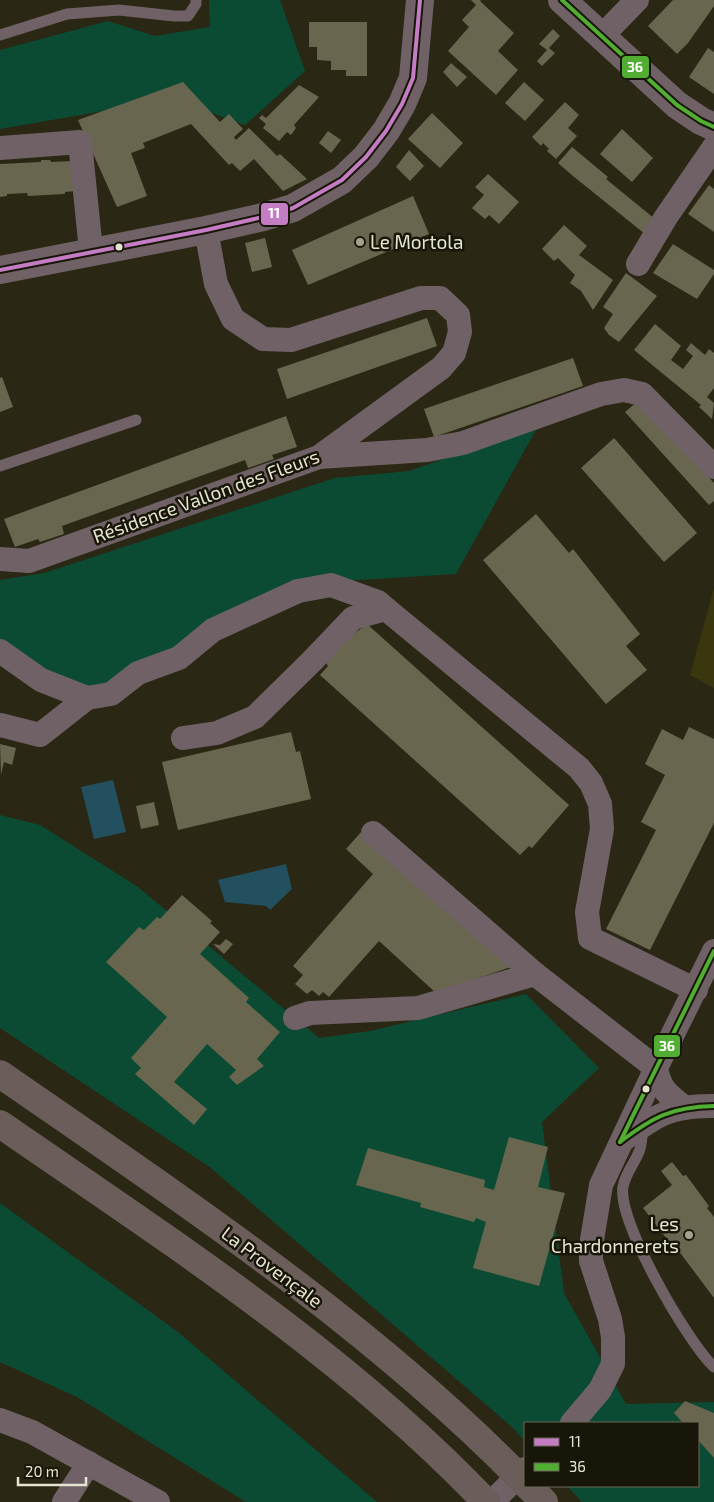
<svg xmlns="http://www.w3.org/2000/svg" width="714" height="1502" font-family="'Exo 2',sans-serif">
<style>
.built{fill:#3a370e}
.green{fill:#0b4b33}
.water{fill:#23505e}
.building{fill:#68664e}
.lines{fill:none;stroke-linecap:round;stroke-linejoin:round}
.service{stroke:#706166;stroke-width:11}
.minor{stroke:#706166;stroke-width:24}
.tertiary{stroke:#706166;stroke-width:28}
.motorway{stroke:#6a5d5a;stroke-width:28}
.bus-1-casing{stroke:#181608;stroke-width:8}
.bus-2-casing{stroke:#181608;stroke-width:8}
.bus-1{stroke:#c47dc4;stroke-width:4}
.bus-2{stroke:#52ae32;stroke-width:4}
.poi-dot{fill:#a4a390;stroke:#181608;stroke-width:2}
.bus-dot{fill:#e6e5d2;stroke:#181608;stroke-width:2}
.labels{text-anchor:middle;stroke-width:5;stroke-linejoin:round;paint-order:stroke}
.poi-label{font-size:19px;fill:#e6e5d2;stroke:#181608;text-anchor:start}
.street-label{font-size:19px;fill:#e6e5d2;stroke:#181608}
.line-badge{stroke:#181608;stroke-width:2}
.badge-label{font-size:14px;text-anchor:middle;font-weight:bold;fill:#fff}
</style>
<rect width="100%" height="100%" fill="#2a2814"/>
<path class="built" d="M714,588V688L690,675Z"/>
<g class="green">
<path d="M209,0H280L305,71L245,125L173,99L0,129V50L108,21L155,36L210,27Z"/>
<path d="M538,426L456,574L359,580H305L174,653L122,678L88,689L42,671L0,643V580L44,573L335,478L409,471Z"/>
<path d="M0,815L40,825L138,887L319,1038L370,1031L526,994L599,1068L542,1122L564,1293L626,1404L714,1402V1502H582L567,1486H698V1423H525V1441L511,1426L211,1168L0,1028Z"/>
<path d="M0,1203L178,1332L377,1502H246L77,1397L0,1362Z"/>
</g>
<g class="water">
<path d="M113,780L126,832L94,839L81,787Z"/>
<path d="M286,864L292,889L270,910L266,906L225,902L218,880Z"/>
</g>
<g class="building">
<path d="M471,0H481L480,1L514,33L498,51L518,70L496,95L448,51L469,27L462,20L476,5Z"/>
<path d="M673,0H714V6L688,43L677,54L648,26Z"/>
<path d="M309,22H367V76H346V70H331V61L317,60V47H309Z"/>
<path d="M553,29L560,36L549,48L555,53L542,66L537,61L547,50L539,44Z"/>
<path d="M708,48L714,52V94L689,77Z"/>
<path d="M451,63L467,77L457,87L443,72Z"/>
<path d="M183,82L220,122L229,114L243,129L234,137L236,140L249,128L277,156L280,154L307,179L283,191L254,159L240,171L232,163L229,165L191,124L143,143L145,148L131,153L147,196L117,207L78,120Z"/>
<path d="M524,82L544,100L525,121L505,103Z"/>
<path d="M299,85L319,97L294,125L296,128L291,135L287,132L279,141L263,128L266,124L259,118L262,115L266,118Z"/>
<path d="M565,102L579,115L568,128L577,136L556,159L547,151L549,149L543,143L541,146L532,137Z"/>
<path d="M432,113L463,143L440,168L408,139Z"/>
<path d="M622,129L653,158L632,182L600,154Z"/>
<path d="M328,131L341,140L331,153L319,143Z"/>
<path d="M572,147L608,177L606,179L655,219L645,234L573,176L558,163Z"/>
<path d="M409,150L424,166L410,181L396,167Z"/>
<path d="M41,160H50L51,162L73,161L75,191L65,192V194L28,196L27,193L7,194V196L0,197V164L41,162Z"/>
<path d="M488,174L519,202L499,224L489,215L485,219L472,208L484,195L475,187Z"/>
<path d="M709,185L714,189V232L688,214Z"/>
<path d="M413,196L429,234L308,285L292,250Z"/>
<path d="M564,225L587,246L579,255L613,280L593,310L581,291L570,283L575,275L558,258L554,261L542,249Z"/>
<path d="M265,238L272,267L252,272L245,243Z"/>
<path d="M673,244L714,270V274L697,299L653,273Z"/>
<path d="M626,273L657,296L619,342L609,335L604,328L613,314L603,307Z"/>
<path d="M427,318L437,346L287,399L277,369Z"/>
<path d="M655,324L681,346L671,360L683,369L693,356L686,350L691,343L705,355L709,349L714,353V388L707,397L714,403L712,419L699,407L701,405L634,350Z"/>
<path d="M573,358L583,386L434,437L424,409Z"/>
<path d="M2,377L13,407L0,412V378Z"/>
<path d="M638,401L714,483V501L709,505L625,412Z"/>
<path d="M286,416L297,447L272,455L274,459L248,468L245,460L62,526L64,534L40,542L38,539L15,547L4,519Z"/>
<path d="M614,438L697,533L664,562L581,468Z"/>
<path d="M536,514L569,553L573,549L640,634L626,646L647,670L606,704L483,560Z"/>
<path d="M367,624L569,805L532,848L529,846L520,855L320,675L328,666L326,663L347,639Z"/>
<path d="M689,727L714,739V823L650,950L606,929L656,830L641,822L665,775L645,764L662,729L683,740Z"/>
<path d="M291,732L296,752L300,751L311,799L178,830L162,762Z"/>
<path d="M0,744L16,748L12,765L4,762L1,775Z"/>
<path d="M154,802L159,825L141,829L136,806Z"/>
<path d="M361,832L511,966V967L436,993L379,941L329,997L323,992L319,996L312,990L307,994L295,984L303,975L293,966L373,874L346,849Z"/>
<path d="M182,895L212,921L210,923L220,932L200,954L249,998L246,1002L280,1032L257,1059L264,1066L237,1085L229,1077L236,1070L207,1044L174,1082L207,1109L194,1125L135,1074L141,1068L131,1058L167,1017L106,962L139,927L144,930L157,917L160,919Z"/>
<path d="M226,939L233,944L224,954L213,944L220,945Z"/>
<path d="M509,1137L548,1147L538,1187L565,1193L539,1286L473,1268L486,1222L476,1218L474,1222L420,1207L421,1203L356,1185L368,1148L485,1180L484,1187L494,1190Z"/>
<path d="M672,1162L683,1176L686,1175L709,1206L707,1208L714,1217V1298L672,1242L670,1243L643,1208L672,1185L661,1171Z"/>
<path d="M685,1401L714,1413V1458L698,1440V1423H683L674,1413Z"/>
</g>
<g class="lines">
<g class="service">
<path d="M0,35L67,14L119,10L174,16H188L196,4V0"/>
<path d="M0,466L136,420"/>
<path d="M643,1126C642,1133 642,1142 640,1149C636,1162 625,1173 623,1187C617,1221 688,1343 714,1367"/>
</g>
<g class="minor">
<path d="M601,37L637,0"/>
<path d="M0,148L80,142L91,251"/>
<path d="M638,264L666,217L714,147"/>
<path d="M319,457L427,450L463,443L601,394L624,390L642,394L714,467"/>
<path d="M0,559L29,561L319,457L441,368L454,353L460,332L458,315L440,298H421L291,340L263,339L233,319L216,284L206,230"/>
<path d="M0,651L41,680L87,698L40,735L0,725"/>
<path d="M87,698L111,694L138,673L179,658L213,630L298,591L331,585L378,602L386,609"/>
<path d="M183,738L217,733L255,717L312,661L353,618L386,609L579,768L591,783L600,804L602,829L587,912L590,938L696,990"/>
<path d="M373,833L535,974L656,1068C660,1090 668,1094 685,1108"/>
<path d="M295,1018L310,1013L418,1008L535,974"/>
<path d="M623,1140C656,1115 672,1105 714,1106"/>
<path d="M0,1420L32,1432L158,1502"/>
<path d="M572,1423L600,1390L613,1364V1337L610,1319L591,1261V1246L601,1185L656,1068L714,951"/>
<path d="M64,1502L89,1463"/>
<path d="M492,1502L525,1469"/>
</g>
<g class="tertiary">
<path d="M562,0L677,105L701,121L714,127"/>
<path d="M0,270L206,230L263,217L293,208L342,180L366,157L386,131L402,104L413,78L420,0"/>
</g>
<g class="motorway">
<path d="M0,1074C182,1200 370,1324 525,1483"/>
<path d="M0,1124C168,1240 344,1353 486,1502"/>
<path d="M528,1486L544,1502"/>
</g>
<g class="bus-1-casing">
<path id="bus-1" d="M0,270L206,230L263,217L293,208L342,180L366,157L386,131L402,104L413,78L420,0"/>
</g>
<g class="bus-2-casing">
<g id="bus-2">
<path d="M562,0L677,105L701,121L714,127"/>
<path d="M620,1142L714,951"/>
<path d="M620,1142C653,1117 671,1107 714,1106"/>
</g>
</g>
<use href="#bus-1" class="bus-1"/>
<use href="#bus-2" class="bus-2"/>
</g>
<g class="poi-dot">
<circle cx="360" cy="242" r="5"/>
<circle cx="689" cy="1235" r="5"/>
</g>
<g class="bus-dot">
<circle cx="119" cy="247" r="4.5"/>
<circle cx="646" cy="1089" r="4.5"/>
</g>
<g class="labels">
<g class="poi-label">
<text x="370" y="249">Le Mortola</text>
<text x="679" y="1231" text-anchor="end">Les<tspan x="679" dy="22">Chardonnerets</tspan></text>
</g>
<g class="street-label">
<text transform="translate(206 496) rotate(-20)" y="7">Résidence Vallon des Fleurs</text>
<text transform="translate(272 1267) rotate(37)" y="7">La Provençale</text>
</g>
</g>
<g class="line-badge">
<rect x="621" y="55" width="29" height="24" rx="5" fill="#52ae32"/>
<rect x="260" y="202" width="29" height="24" rx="5" fill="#c47dc4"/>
<rect x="653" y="1034" width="28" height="24" rx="5" fill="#52ae32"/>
</g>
<g class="badge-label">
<text x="635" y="72">36</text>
<text x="274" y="218">11</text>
<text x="667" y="1051">36</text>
</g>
<rect x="524" y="1422" width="175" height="65" fill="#181608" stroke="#6a6959"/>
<rect x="534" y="1438" width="25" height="8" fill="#c47dc4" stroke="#6a6959"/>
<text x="569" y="1447" font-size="15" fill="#e6e5d2">11</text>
<rect x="534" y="1463" width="25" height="8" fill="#52ae32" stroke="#6a6959"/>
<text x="569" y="1472" font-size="15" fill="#e6e5d2">36</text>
<path d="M18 1477v8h68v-8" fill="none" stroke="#e6e5d2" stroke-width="2.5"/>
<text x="25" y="1477" font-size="15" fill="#e6e5d2" stroke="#181608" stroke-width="4" paint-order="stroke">20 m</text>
</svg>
